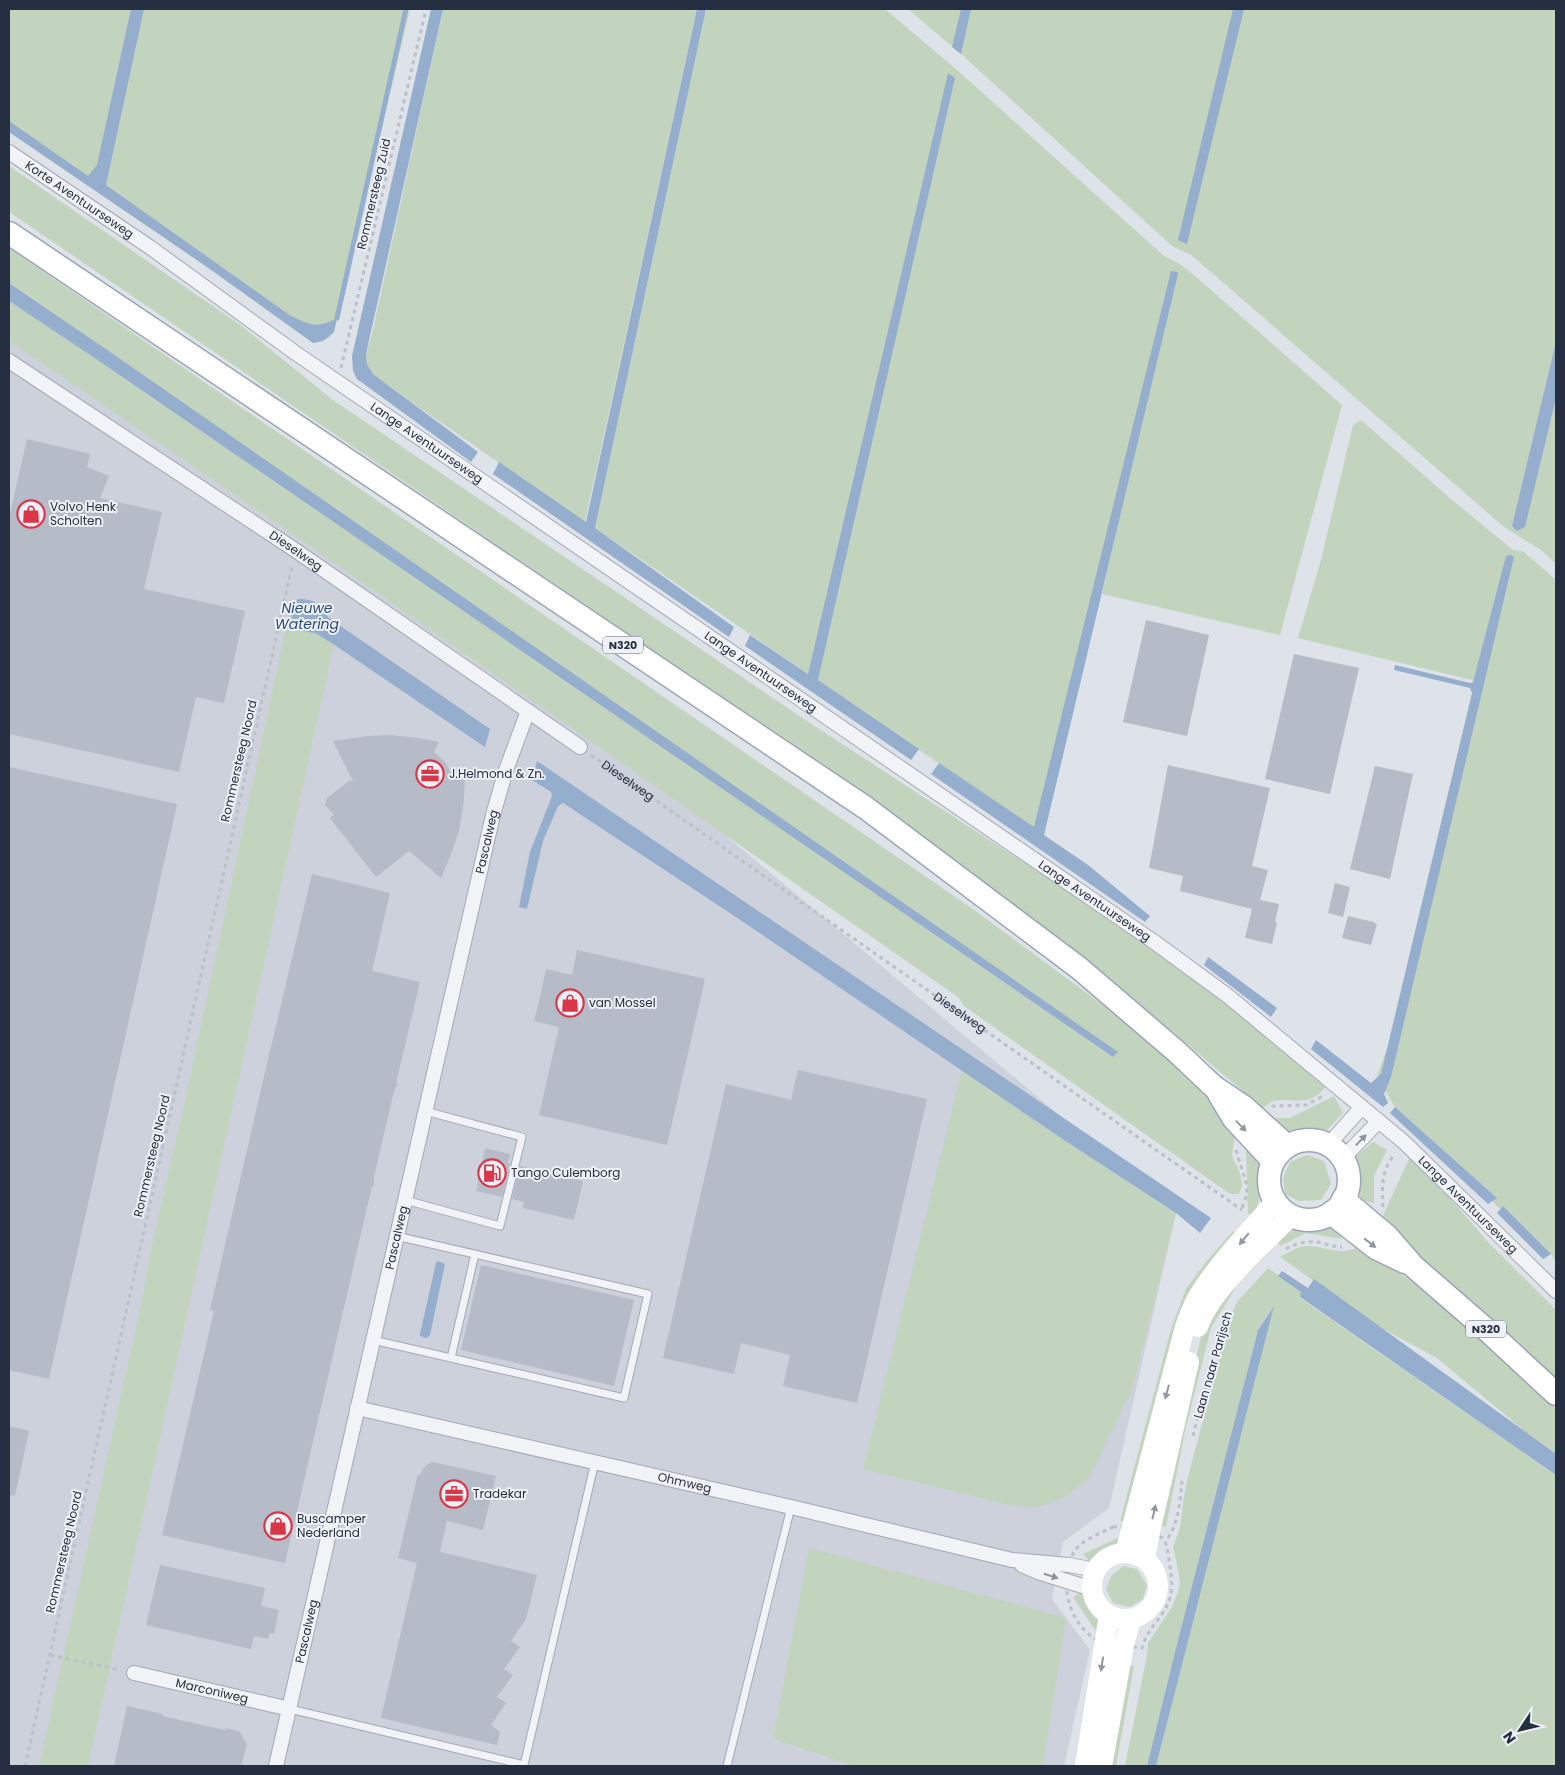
<svg xmlns="http://www.w3.org/2000/svg" width="1565" height="1775" font-family="Poppins,sans-serif">
<style>
.built{fill:#ccd1db}
.green{fill:#c3d4be}
.water{fill:#95aecd}
.lines{fill:none;stroke-linecap:round;stroke-linejoin:round}
.stream{stroke:#95aecd;stroke-width:5}
.building{fill:#b5bbc7}
.lane-casing{stroke:#a3a9b4;stroke-width:9}
.street-casing{stroke:#a3a9b4;stroke-width:16}
.primary-casing{stroke:#9ca5b6;stroke-width:25}
.path{stroke:#bcc0c8;stroke-width:3;stroke-dasharray:4 4;stroke-linecap:butt}
.lane{stroke:#f1f3f7;stroke-width:7}
.street{stroke:#f1f3f7;stroke-width:14}
.secondary{stroke:#fff;stroke-width:20}
.primary{stroke:#fff;stroke-width:22}
.oneway{fill:#9297a0}
.oneway2{fill:#8c919c}
.labels{text-anchor:middle;stroke-width:4;stroke-linejoin:round;paint-order:stroke}
.shield{fill:#eef1f7;stroke:#626978;stroke-width:1}
.shield-label{font-size:11px;font-weight:bold;fill:#262f42}
.street-label{font-size:12px;fill:#262f42;stroke:#eef1f7}
.poi-label{font-size:12px;fill:#262f42;stroke:#eef1f7;text-anchor:start}
.water-label{font-size:14px;font-style:italic;fill:#2c4b79;stroke:#eef1f7}
</style>
<rect width="100%" height="100%" fill="#dee2e9"/>
<path class="built" d="M9,328L693,808L1176,1213L1109,1508L1063,1542L1052,1599L1090,1650L1064,1766H9Z"/>
<g class="green">
<path d="M9,9H410L334,332L329,338L313,343L163,236L9,132Z"/>
<path d="M443,9H697L585,522L427,413L373,374L367,364L366,354L372,334Z"/>
<path d="M706,9H885L957,70L1164,256L1180,264L1195,276L1342,405L1280,635L1102,594L1148,397L1042,834L595,528Z"/>
<path d="M908,9H1556V564L1541,550L1504,527L1219,279L1191,255L1172,246L961,54Z"/>
<path d="M9,166L239,324L333,400L804,719L1150,945L1225,1000L1322,1080L1325,1087C1310,1108 1293,1097 1273,1101C1270,1102 1266,1106 1263,1108L1103,973L867,799L730,704L9,212Z"/>
<path d="M9,248L970,907L1137,1030L1208,1096L1239,1133L1234,1140L1232,1156L1240,1173L1242,1186L1239,1194H1230L964,1006L958,997L310,546L17,346L9,343V301L102,363L1113,1057L1117,1052L9,283Z"/>
<path d="M1361,420L1451,499L1513,550L1524,552L1556,580V1262L1551,1254L1503,1206L1500,1209L1492,1201L1496,1197L1395,1107L1377,1076L1404,1002L1484,683L1298,638L1321,560L1353,425Z"/>
<path d="M292,620L297,630L315,633L334,644L88,1766H39L141,1305L152,1245L183,1110L285,632Z"/>
<path d="M962,1070L1064,1140L1176,1213L1132,1390L1089,1478L1064,1498L1035,1508L1006,1504L863,1469Z"/>
<path d="M1334,1096L1343,1113L1327,1130L1285,1133L1274,1118H1290Z"/>
<path d="M1373,1142L1387,1150L1374,1176V1203L1361,1200L1354,1158Z"/>
<path d="M1246,1149L1258,1159L1261,1188L1256,1213L1248,1214Z"/>
<path d="M1411,1154L1489,1243L1556,1310V1379L1499,1325L1450,1285L1382,1218Z"/>
<path d="M1307,1155L1324,1161L1331,1184L1321,1200L1298,1201L1285,1194L1283,1178L1290,1162Z"/>
<path d="M1300,1226L1340,1229L1341,1239L1306,1233L1280,1246L1276,1238Z"/>
<path d="M1233,1231L1240,1235L1185,1309L1126,1521H1120L1171,1329L1186,1289L1205,1263Z"/>
<path d="M1361,1245L1430,1295L1483,1338L1556,1409V1454L1527,1433L1437,1358L1376,1325L1280,1257C1288,1253 1297,1246 1306,1246C1326,1246 1343,1258 1361,1245Z"/>
<path d="M1263,1250L1266,1255L1239,1282L1211,1328L1185,1431L1166,1527L1158,1526L1204,1324Z"/>
<path d="M1268,1268L1302,1293L1300,1298L1556,1475V1766H1156L1272,1308L1258,1330L1176,1648L1147,1766H1125L1147,1655L1148,1643L1172,1607L1178,1592L1180,1582L1176,1559L1173,1548L1180,1527L1184,1497L1188,1477L1231,1315L1237,1302Z"/>
<path d="M1118,1538V1546L1089,1561L1083,1554Z"/>
<path d="M809,1548L1066,1618L1043,1766H854L773,1739Z"/>
<path d="M1123,1566L1137,1569L1147,1585L1143,1599L1130,1607L1113,1603L1106,1589L1111,1576Z"/>
<path d="M1081,1593L1100,1622L1095,1630L1073,1597Z"/>
<path d="M1128,1665L1134,1666L1116,1766H1109Z"/>
</g>
<g class="water">
<path d="M131,9H144L106,185L291,316C311,325 316,329 337,318L334,332L323,341L313,343L210,269L9,132V121L88,176L97,165Z"/>
<path d="M431,9H443L366,354L367,364L373,374L478,452L471,462L357,379L353,371L352,356Z"/>
<path d="M697,9H706L595,528L734,627L729,637L493,474L499,462L586,522Z"/>
<path d="M961,9H971L961,54L952,47Z"/>
<path d="M1233,9H1244L1187,244L1178,240Z"/>
<path d="M948,73L955,78L818,680L919,749L911,760L745,646L750,635L808,674Z"/>
<path d="M1171,271L1177,272L1178,274L1044,835L1088,865L1150,916L1145,922L931,774L939,763L1034,827Z"/>
<path d="M9,283L113,354L1118,1052L1113,1057L102,363L9,301Z"/>
<path d="M1556,342V398L1525,527L1517,531L1512,526Z"/>
<path d="M1511,555L1514,557L1391,1077L1384,1094L1388,1103L1383,1107L1311,1049L1316,1040L1371,1083L1381,1074L1472,693L1470,688L1394,670L1395,665L1470,683L1473,682L1506,556Z"/>
<path d="M298,599C315,599 320,604 329,618L490,729L485,747L333,644L315,633L297,630L292,620L291,606Z"/>
<path d="M537,761L1211,1218L1200,1233L1176,1213L1064,1140L730,913L563,803L558,806L543,841L527,909L519,907L530,852L552,796L551,792L532,780Z"/>
<path d="M1208,957L1277,1008L1271,1017L1204,965Z"/>
<path d="M1395,1107L1497,1198L1488,1204L1390,1113Z"/>
<path d="M1503,1206L1551,1254L1543,1259L1497,1213Z"/>
<path d="M438,1261L445,1264L430,1335L427,1338L420,1336V1334L436,1263Z"/>
<path d="M1282,1271L1308,1288L1314,1279L1556,1454V1475L1300,1297L1301,1292L1278,1276Z"/>
<path d="M1274,1306L1156,1766H1147L1176,1648L1258,1330Z"/>
</g>
<g class="lines">
<path class="stream" d="M337,318L406,9"/>
</g>
<g class="building">
<path d="M27,439L90,454L87,467L109,476L100,498L162,512L144,589L245,611L224,703L196,697L179,772L9,734V518Z"/>
<path d="M1146,620L1209,635L1187,736L1123,722Z"/>
<path d="M1294,654L1359,668L1330,794L1265,779Z"/>
<path d="M390,735L418,738L439,742L434,752L446,763L453,778L465,775L464,800L459,831L451,854L441,878L409,851L376,877L330,818L334,815L325,805L327,798L349,781H353L333,741L368,736Z"/>
<path d="M1168,765L1270,788L1252,866L1268,870L1260,900L1279,904L1275,922L1277,923L1272,944L1245,938L1252,909L1180,891L1183,876L1149,868Z"/>
<path d="M1375,766L1413,774L1390,879L1350,869Z"/>
<path d="M9,767L177,804L49,1379L9,1370Z"/>
<path d="M312,874L390,893L372,971L420,982L396,1083H398L394,1091L374,1177V1187L372,1186L285,1563L162,1535L214,1311L210,1310L269,1055H268L271,1047Z"/>
<path d="M1335,883L1350,887L1343,917L1328,913Z"/>
<path d="M1348,916L1374,922V923L1377,924L1371,945L1342,938Z"/>
<path d="M577,950L705,979L667,1145L539,1115L559,1027L534,1021L541,993L546,969L572,975Z"/>
<path d="M798,1070L927,1099L857,1403L783,1386L790,1355L741,1343L734,1374L663,1358L726,1084L791,1100Z"/>
<path d="M485,1148L510,1154L508,1163L510,1164L502,1197L476,1191Z"/>
<path d="M520,1166L583,1181L574,1220L523,1208L524,1202L512,1199Z"/>
<path d="M481,1265L634,1300L614,1386L461,1350Z"/>
<path d="M9,1426L29,1431L15,1496L9,1495Z"/>
<path d="M432,1462L496,1476L483,1530L447,1521L440,1552L537,1575L526,1619L511,1641L520,1647L504,1669L513,1675L497,1697L506,1703L491,1725L500,1732L497,1745L381,1718L417,1563L398,1558L418,1474L420,1475L425,1466Z"/>
<path d="M160,1565L265,1588L261,1606L279,1610L274,1634L270,1633L268,1639L254,1636L251,1649L146,1625Z"/>
<path d="M127,1706L163,1714L162,1716L225,1730L226,1728L239,1731L247,1744L241,1766H114Z"/>
</g>
<g class="lines">
<g class="lane-casing">
<g id="lane">
<path d="M405,1200L500,1226L522,1137L425,1111"/>
<path d="M373,1340L624,1398L648,1294L396,1236"/>
<path d="M451,1358L475,1254"/>
<path d="M290,1709L524,1765L595,1462"/>
<path d="M727,1766L791,1507"/>
</g>
</g>
<g class="street-casing">
<g id="street">
<path id="s2" d="M9,152L151,248L294,352L1153,941L1228,996L1405,1143L1556,1291"/>
<path id="s3" d="M9,361L295,550L580,747"/>
<path d="M1328,1145L1362,1107"/>
<path d="M1342,1159L1379,1121"/>
<path id="s4" d="M357,1408L791,1507L1012,1560L1069,1565L1096,1570"/>
<path d="M1022,1565L1038,1572L1092,1589"/>
<path id="s5" d="M134,1673L290,1709"/>
<path id="s6" d="M276,1766L493,815L506,770L528,711"/>
</g>
</g>
<g class="primary-casing">
<g id="primary">
<path d="M9,233L866,808L1079,968L1177,1052L1214,1087L1244,1107L1287,1146"/>
<path d="M1219,1094L1234,1119L1273,1161"/>
<circle cx="1309" cy="1180" r="40"/>
<path d="M1343,1199L1387,1236L1413,1266L1489,1332L1556,1394"/>
<path d="M1331,1213L1376,1248L1405,1262"/>
</g>
</g>
<g class="path">
<path d="M341,368L426,9"/>
<path id="s1" d="M591,755L1242,1210"/>
<path d="M1272,1107L1273,1106L1306,1105L1325,1095"/>
<path d="M1236,1150L1247,1186L1246,1197L1241,1211"/>
<path d="M1383,1207C1382,1187 1381,1170 1395,1154"/>
<path d="M1286,1249C1296,1243 1310,1240 1322,1243C1329,1245 1335,1247 1342,1247"/>
<path d="M1193,1436L1223,1319"/>
<path d="M1113,1527C1127,1526 1160,1528 1166,1544C1168,1551 1169,1560 1170,1567C1172,1579 1173,1590 1169,1601C1162,1619 1146,1630 1142,1648C1129,1646 1112,1646 1100,1641C1069,1628 1057,1580 1074,1552C1081,1540 1101,1533 1113,1527Z"/>
<path d="M1168,1538C1179,1521 1180,1501 1182,1481"/>
<path d="M50,1655L121,1670"/>
<path d="M25,1766L292,566"/>
</g>
<use href="#lane" class="lane"/>
<use href="#street" class="street"/>
<g class="secondary">
<path d="M1198,1327C1209,1292 1264,1243 1291,1216"/>
<circle cx="1125" cy="1586" r="33"/>
<path d="M1125,1553L1185,1327C1189,1316 1193,1304 1199,1295C1220,1261 1249,1232 1275,1202"/>
<path d="M1145,1559L1150,1532L1189,1362"/>
<path d="M1085,1766L1109,1615"/>
<path d="M1102,1766L1124,1645L1131,1619"/>
</g>
<use href="#primary" class="primary"/>
</g>
<defs><path id="oneway-solid" d="M-6-.8H1V-3.2L6.5 0L1 3.2V.8H-6Z" transform="scale(1.25)"/></defs>
<g class="oneway">
<use href="#oneway-solid" transform="translate(1241 1126) rotate(46)"/>
<use href="#oneway-solid" transform="translate(1244 1239) rotate(130)"/>
<use href="#oneway-solid" transform="translate(1370 1243) rotate(38)"/>
<use href="#oneway-solid" transform="translate(1167 1392) rotate(105)"/>
<use href="#oneway-solid" transform="translate(1154 1512) rotate(-77)"/>
<use href="#oneway-solid" transform="translate(1102 1664) rotate(99)"/>
</g>
<g class="oneway2">
<use href="#oneway-solid" transform="translate(1361 1140) rotate(-46)"/>
<use href="#oneway-solid" transform="translate(1051 1576) rotate(17)"/>
</g>
<defs>
<g id="shop-ring" transform="scale(1.4375)"><circle r="9.5" fill="#eef1f7" stroke="#db3648" stroke-width="1.5"/><path d="M-5-2.5h2.3a2.7 3.5 0 0 1 5.4 0H5L5.5 6h-11ZM-1.5-2.5h3a1.5 2.3 0 0 0-3 0Z" fill="#db3648"/></g>
<g id="office-ring" transform="scale(1.4375)"><circle r="9.5" fill="#eef1f7" stroke="#db3648" stroke-width="1.5"/><path d="M-6-3h4V-5.5h4V-3h4V5H-6ZM-1-4.5V-3h2v-1.5ZM-6 0V1H6V0Z" fill="#db3648"/></g>
<g id="fuel-ring" transform="scale(1.4375)"><circle r="9.5" fill="#eef1f7" stroke="#db3648" stroke-width="1.5"/><path d="M-5.5-6h7V0h2V4h1.3V-2.5L3-4.5l.8-.8L6-3V5H2.5V1h-1V6h-7ZM-4.2-4.7v3.2H.2V-4.7Z" fill="#db3648"/></g>
</defs>
<g fill-rule="evenodd">
<use href="#shop-ring" x="31" y="514"/>
<use href="#office-ring" x="430" y="774"/>
<use href="#shop-ring" x="570" y="1003"/>
<use href="#fuel-ring" x="492" y="1173"/>
<use href="#office-ring" x="454" y="1494"/>
<use href="#shop-ring" x="278" y="1526"/>
</g>
<g class="labels">
<g class="shield">
<rect x="603" y="636.5" width="40" height="17" rx="4"/>
<rect x="1466" y="1320.5" width="40" height="17" rx="4"/>
</g>
<g class="shield-label">
<text x="623" y="649">N320</text>
<text x="1486" y="1333">N320</text>
</g>
<g class="street-label">
<text transform="translate(374 194) rotate(-77)" y="4">Rommersteeg Zuid</text>
<text dy="4" stroke="none"><textPath href="#s2" startOffset="85">Korte Aventuurseweg</textPath></text>
<text dy="4" stroke="none"><textPath href="#s2" startOffset="509">Lange Aventuurseweg</textPath></text>
<text dy="4" stroke="none"><textPath href="#s3" startOffset="344">Dieselweg</textPath></text>
<text dy="4" stroke="none"><textPath href="#s2" startOffset="914">Lange Aventuurseweg</textPath></text>
<text transform="translate(239 761) rotate(-77)" y="4">Rommersteeg Noord</text>
<text dy="4" stroke="none"><textPath href="#s1" startOffset="45">Dieselweg</textPath></text>
<text dy="4" stroke="none"><textPath href="#s6" startOffset="948">Pascalweg</textPath></text>
<text dy="4" stroke="none"><textPath href="#s2" startOffset="1319">Lange Aventuurseweg</textPath></text>
<text dy="4" stroke="none"><textPath href="#s1" startOffset="450">Dieselweg</textPath></text>
<text transform="translate(152 1156) rotate(-77)" y="4">Rommersteeg Noord</text>
<text dy="4" stroke="none"><textPath href="#s2" startOffset="1801">Lange Aventuurseweg</textPath></text>
<text dy="4" stroke="none"><textPath href="#s6" startOffset="542">Pascalweg</textPath></text>
<text transform="translate(1213 1365) rotate(-74)" y="4">Laan naar Parijsch</text>
<text dy="4" stroke="none"><textPath href="#s4" startOffset="336">Ohmweg</textPath></text>
<text transform="translate(64 1552) rotate(-77)" y="4">Rommersteeg Noord</text>
<text dy="4" stroke="none"><textPath href="#s6" startOffset="138">Pascalweg</textPath></text>
<text dy="4" stroke="none"><textPath href="#s5" startOffset="80">Marconiweg</textPath></text>
</g>
<g class="poi-label">
<text x="50" y="511">Volvo Henk<tspan x="50" dy="14">Scholten</tspan></text>
<text x="449" y="778">J.Helmond &amp; Zn.</text>
<text x="589" y="1007">van Mossel</text>
<text x="511" y="1177">Tango Culemborg</text>
<text x="473" y="1498">Tradekar</text>
<text x="297" y="1523">Buscamper<tspan x="297" dy="14">Nederland</tspan></text>
</g>
<g class="water-label">
<text x="307" y="613">Nieuwe<tspan x="307" dy="16">Watering</tspan></text>
</g>
</g>
<rect width="1565" height="1775" fill="none" stroke="#262f42" stroke-width="20"/>
<g transform="translate(1520 1730) rotate(235)" stroke="#eef1f7" stroke-width="4" paint-order="stroke">
<path d="M0-4L9 19L0 12L-9 19Z" fill="#262f42"/>
<text y="-8" font-size="14" font-weight="bold" text-anchor="middle" fill="#262f42">N</text>
</g>
</svg>
